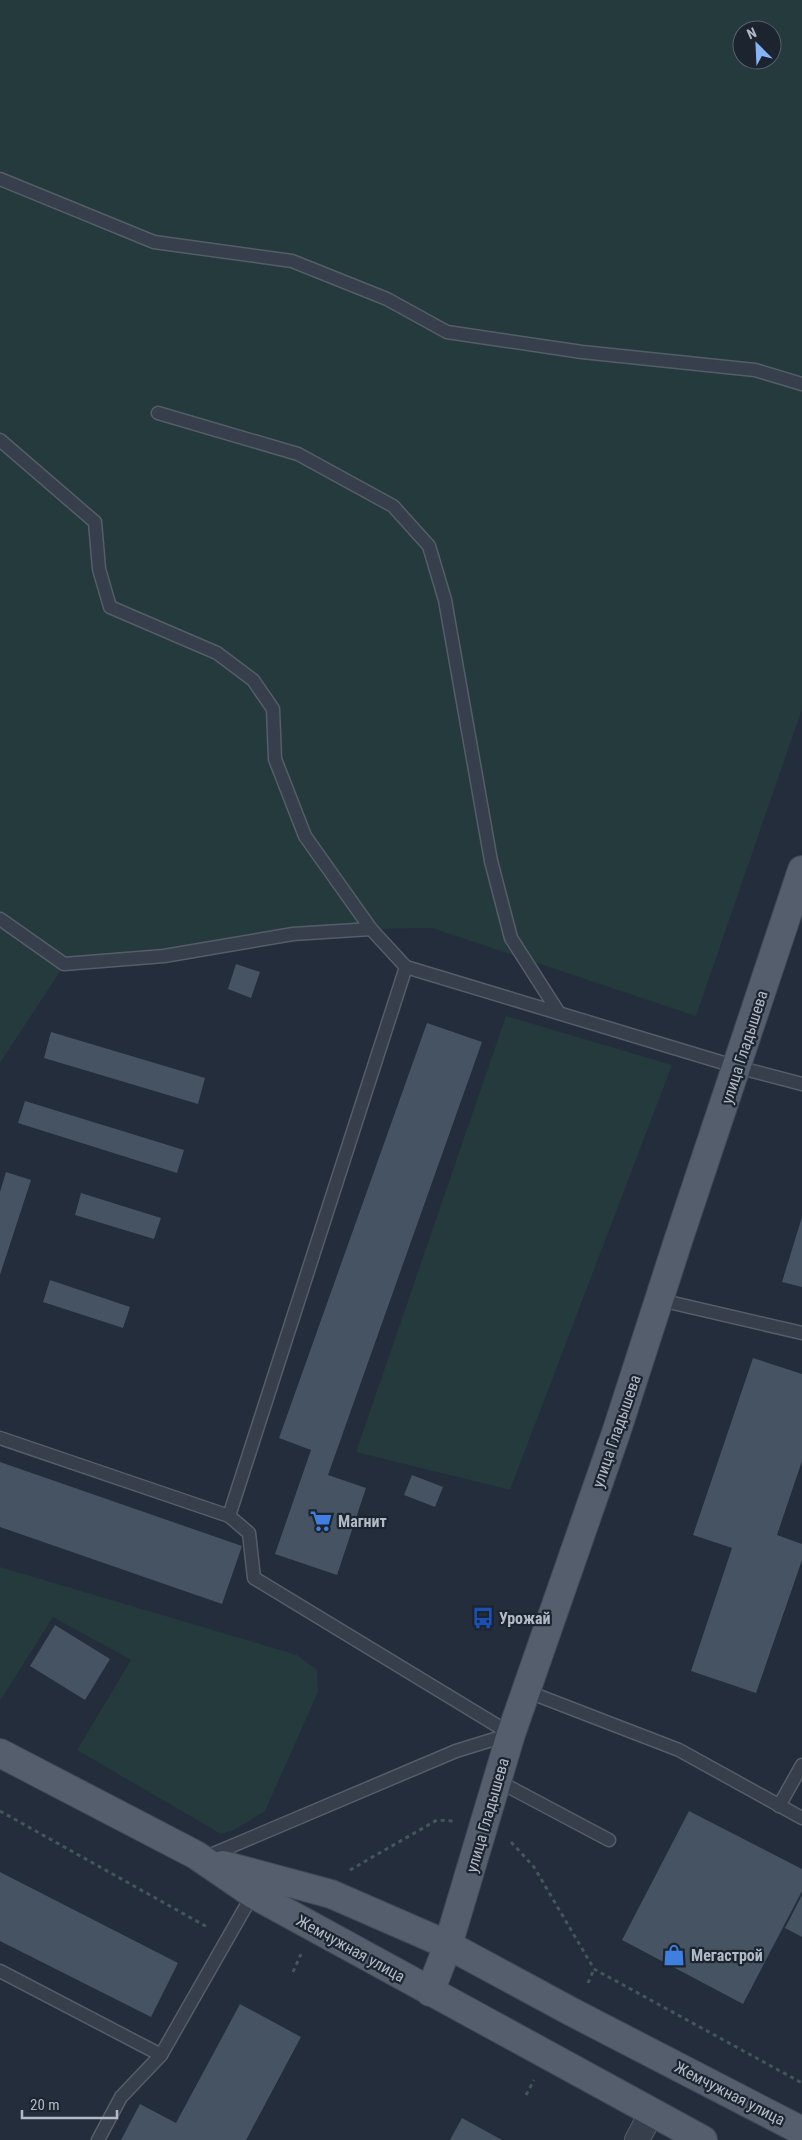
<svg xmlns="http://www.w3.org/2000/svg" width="802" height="2140" font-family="'Roboto Condensed',sans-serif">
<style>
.green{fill:#253a3c;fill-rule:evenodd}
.building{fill:#465362}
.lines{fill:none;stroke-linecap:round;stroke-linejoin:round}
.lane-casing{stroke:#555d69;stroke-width:15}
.street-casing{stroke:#555d69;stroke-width:26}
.primary-casing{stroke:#404854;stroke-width:30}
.path{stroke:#425759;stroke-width:3;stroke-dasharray:4 4;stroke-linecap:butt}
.lane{stroke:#363f4b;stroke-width:12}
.street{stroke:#363f4b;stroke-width:24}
.primary{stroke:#545e6c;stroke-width:28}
.labels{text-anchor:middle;stroke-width:4.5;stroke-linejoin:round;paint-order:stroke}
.street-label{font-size:16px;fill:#b2bac7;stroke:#1c2430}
.poi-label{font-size:16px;font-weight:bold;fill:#b2bac7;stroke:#1c2430;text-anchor:start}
</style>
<rect width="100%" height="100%" fill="#232d3b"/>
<g class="green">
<path d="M0,0H802V709L696,1016L432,928L371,929L65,964L0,1063ZM742,30H772V60H742Z"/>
<path d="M506,1016L672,1065L510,1490L356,1452Z"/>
<path d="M0,1567L297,1655L317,1670L318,1692L265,1811L234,1830L221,1834L77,1750L131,1660L53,1617L0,1701Z"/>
</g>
<g class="building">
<path d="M236,964L260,972L251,998L228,989Z"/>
<path d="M427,1023L482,1042L328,1475L366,1488L337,1575L275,1554L311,1450L279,1438Z"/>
<path d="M51,1032L205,1078L198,1104L44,1058Z"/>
<path d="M25,1101L184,1150L177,1173L18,1123Z"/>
<path d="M6,1172L31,1180L0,1275V1192Z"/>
<path d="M81,1193L161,1218L154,1239L75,1215Z"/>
<path d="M802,1217V1287L782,1282Z"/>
<path d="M50,1280L130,1307L123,1328L43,1302Z"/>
<path d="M753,1358L802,1374V1461L777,1535L802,1544V1560L756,1693L691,1671L732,1548L693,1535Z"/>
<path d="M0,1462L242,1546L222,1604L0,1527Z"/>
<path d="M412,1475L443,1487L435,1507L404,1495Z"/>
<path d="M55,1625L110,1659L85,1700L30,1666Z"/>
<path d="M689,1811L802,1869V1891L743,2004L622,1940Z"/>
<path d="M0,1872L178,1963L151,2017L0,1941Z"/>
<path d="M802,1895V1937L785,1928Z"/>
<path d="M240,2004L301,2037L246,2140H121L140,2104L176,2123Z"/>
<path d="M462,2118L502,2140H450Z"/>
</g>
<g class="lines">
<g class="lane-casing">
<g id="lane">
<path d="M0,179L154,242L292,261L387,299L447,332L582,352L755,370L802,384"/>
<path d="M158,413L298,454L393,506L429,546L445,600L491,861L511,938L559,1013"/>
<path d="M0,440L95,522L99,569L110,607L217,653L253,680L273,709L275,759L305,836L371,929L406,967"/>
<path d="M0,919L64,964L164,956L293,934L371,929"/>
<path d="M660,1300L802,1333"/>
<path d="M0,1438L229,1516"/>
<path d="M526,1691L679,1750L802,1818"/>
<path d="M496,1780L609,1840"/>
<path d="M779,1806L802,1765"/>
<path d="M201,1855L213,1854L456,1751L511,1734L254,1578L249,1533L229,1516L406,967L737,1067L802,1084"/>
<path d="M0,1971L161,2055L253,1894"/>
<path d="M98,2140L121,2097L161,2055"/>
</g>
</g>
<g class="street-casing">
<path id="street" d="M637,2140L652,2112"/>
</g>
<g class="primary-casing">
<g id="primary">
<path d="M0,1753L196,1855L253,1894L703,2140"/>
<path d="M223,1865L331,1894L448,1945L572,2012L802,2131"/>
<path d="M430,1992L448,1945L511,1734L616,1433L678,1241L802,870"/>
</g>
</g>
<g class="path">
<path d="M0,1811L209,1928"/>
<path d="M511,1842L534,1867L594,1969L802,2083"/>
<path d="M350,1870L437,1820L453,1821"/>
<path d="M293,1972L301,1954"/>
<path d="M588,1983L594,1969"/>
<path d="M526,2095L534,2080"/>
</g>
<use href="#lane" class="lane"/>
<use href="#street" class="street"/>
<use href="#primary" class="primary"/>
</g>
<defs>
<g id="supermarket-bare" transform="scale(1.725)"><path d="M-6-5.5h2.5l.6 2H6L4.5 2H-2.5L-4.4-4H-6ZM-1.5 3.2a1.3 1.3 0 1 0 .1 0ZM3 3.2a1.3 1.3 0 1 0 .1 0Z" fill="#3f7fe0" stroke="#1c2430" stroke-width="2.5" paint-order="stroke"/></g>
<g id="bus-bare" transform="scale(1.725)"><path d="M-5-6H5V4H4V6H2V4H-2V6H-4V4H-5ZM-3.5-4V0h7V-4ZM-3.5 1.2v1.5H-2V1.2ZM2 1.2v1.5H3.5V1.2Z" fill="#1a4fb4" stroke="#1c2430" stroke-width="2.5" paint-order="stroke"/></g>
<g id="shop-bare" transform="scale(1.725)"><path d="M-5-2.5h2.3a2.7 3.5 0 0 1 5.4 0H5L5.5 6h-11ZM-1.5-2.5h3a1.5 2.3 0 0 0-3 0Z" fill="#3f7fe0" stroke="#1c2430" stroke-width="2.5" paint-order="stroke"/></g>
</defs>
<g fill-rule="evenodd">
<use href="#supermarket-bare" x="321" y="1521"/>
<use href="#bus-bare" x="483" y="1618"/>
<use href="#shop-bare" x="674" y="1955"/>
</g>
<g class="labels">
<g class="street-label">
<text transform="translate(744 1047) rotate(-72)" y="6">улица Гладышева</text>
<text transform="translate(616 1431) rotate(-71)" y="6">улица Гладышева</text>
<text transform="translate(487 1815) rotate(-74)" y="6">улица Гладышева</text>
<text transform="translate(351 1948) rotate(29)" y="6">Жемчужная улица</text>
<text transform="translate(730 2093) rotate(27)" y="6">Жемчужная улица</text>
</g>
<g class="poi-label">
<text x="338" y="1527">Магнит</text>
<text x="499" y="1624">Урожай</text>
<text x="691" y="1961">Мегастрой</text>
</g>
</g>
<g transform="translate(757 45) rotate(336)"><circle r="24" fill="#1c2430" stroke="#58606c"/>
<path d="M0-4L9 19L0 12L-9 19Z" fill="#87b4f7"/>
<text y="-8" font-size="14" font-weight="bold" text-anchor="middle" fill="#b2bac7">N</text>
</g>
<path d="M22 2110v8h95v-8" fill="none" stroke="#b2bac7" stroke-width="2.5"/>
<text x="30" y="2110" font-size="15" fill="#b2bac7" stroke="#1c2430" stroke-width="4" paint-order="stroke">20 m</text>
</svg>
